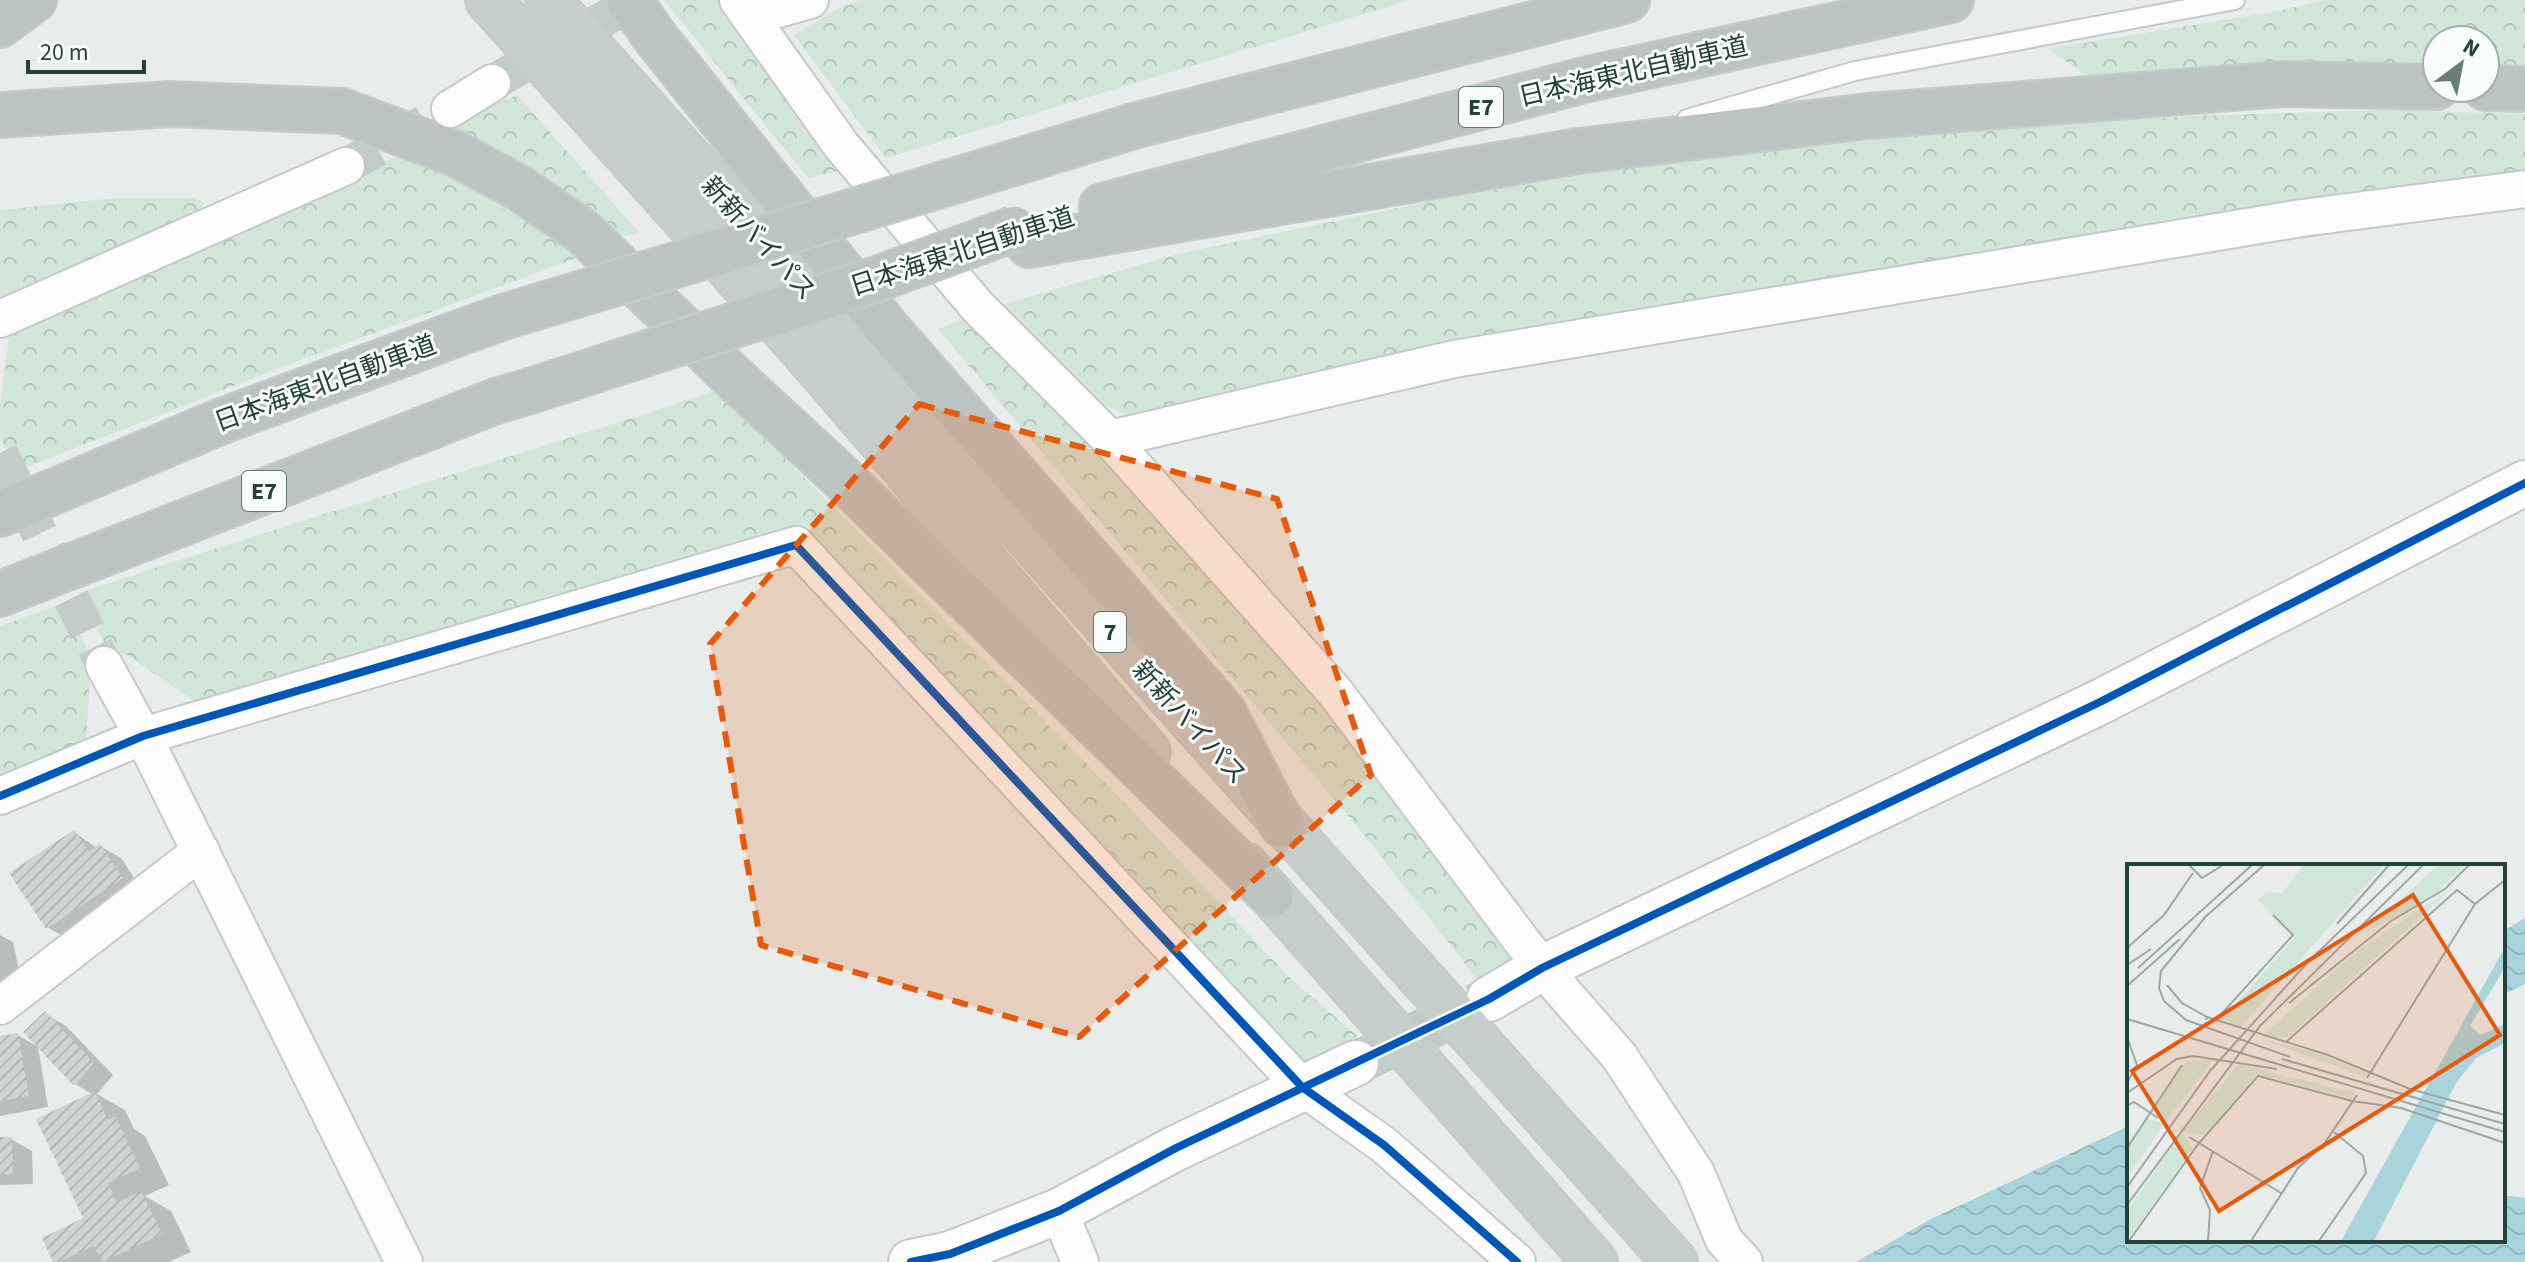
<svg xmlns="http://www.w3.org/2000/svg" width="2525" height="1262" font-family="'Source Sans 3','Noto Sans JP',sans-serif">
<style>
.forest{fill:url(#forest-crowns)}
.water{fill:url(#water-waves)}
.shadow{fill:#0003}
.building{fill:url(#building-hatch)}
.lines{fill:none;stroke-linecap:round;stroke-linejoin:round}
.minor-tunnel{stroke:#c1cbc8;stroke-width:36;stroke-dasharray:36 18;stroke-linecap:butt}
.tertiary-tunnel{stroke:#c1cbc8;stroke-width:44;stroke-dasharray:44 22;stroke-linecap:butt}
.service-casing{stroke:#c5cac8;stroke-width:22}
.minor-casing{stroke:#c5cac8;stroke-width:40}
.tertiary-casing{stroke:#c5cac8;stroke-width:48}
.trunk-casing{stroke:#c3ccc9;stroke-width:48}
.motorway-casing{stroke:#c3ccc9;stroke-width:48}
.service{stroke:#fcfcfc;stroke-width:18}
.minor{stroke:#fcfcfc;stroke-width:36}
.tertiary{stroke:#fcfcfc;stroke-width:44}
.trunk{stroke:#c6cecc;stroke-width:44}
.motorway{stroke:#bcc4c2;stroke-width:44}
.motorway-bridge-casing{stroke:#c3ccc9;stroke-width:48;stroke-linecap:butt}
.motorway-bridge{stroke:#bcc4c2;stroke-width:44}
.cycleway-casing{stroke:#f7fbf9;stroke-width:13}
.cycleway{stroke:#0057b8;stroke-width:8}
.marked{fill:#e8590c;fill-opacity:0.2;stroke:#e8590c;stroke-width:6;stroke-dasharray:16 10;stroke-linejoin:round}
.labels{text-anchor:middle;stroke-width:6;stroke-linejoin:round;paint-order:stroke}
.shield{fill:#f7fbf9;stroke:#637a73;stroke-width:2}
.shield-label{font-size:24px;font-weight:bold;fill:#24423a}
.street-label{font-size:26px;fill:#24423a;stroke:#f7fbf9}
.inset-road{fill:none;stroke:#9aa9a4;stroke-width:2}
.view{fill:#e8590c;fill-opacity:0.15;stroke:#e8590c;stroke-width:4}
.inset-edge{fill:none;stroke:#24423a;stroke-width:4}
</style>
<defs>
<pattern id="forest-crowns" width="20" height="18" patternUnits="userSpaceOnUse" patternTransform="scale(2)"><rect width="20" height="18" fill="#d1e6d8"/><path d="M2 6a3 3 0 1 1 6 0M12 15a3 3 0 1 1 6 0" fill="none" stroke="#b3c6ba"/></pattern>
<pattern id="water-waves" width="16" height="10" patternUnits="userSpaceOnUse" patternTransform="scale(2)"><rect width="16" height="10" fill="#a9d4db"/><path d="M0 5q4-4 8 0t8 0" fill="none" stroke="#91b7bd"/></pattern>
<pattern id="building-hatch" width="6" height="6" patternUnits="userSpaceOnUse" patternTransform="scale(2)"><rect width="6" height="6" fill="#cfd4d2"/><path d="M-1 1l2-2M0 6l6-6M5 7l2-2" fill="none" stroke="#b2b7b5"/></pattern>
</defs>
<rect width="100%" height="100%" fill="#e8edeb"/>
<g class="forest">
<path d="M664,0H728L845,169L808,178Z"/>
<path d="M861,0H1411L886,158L794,35L844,5Z"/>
<path d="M2326,0H2525V69L2485,65V40H2437V65L2091,79L2048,49L2278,11Z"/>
<path d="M517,95L639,232L621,237L449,125Z"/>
<path d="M2387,110L2525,114V175L2174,218L1925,263L1133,416L1082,397L990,308L1178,254L1440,199L1713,154L1948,130L2192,116Z"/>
<path d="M394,157L418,160L546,232L577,258L285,366L17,471L0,437V405L11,323L339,185Z"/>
<path d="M115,198H195L205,203L199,209L0,305V210Z"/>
<path d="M965,319L1056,408L1264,621L1519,949L1515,973L1481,984L1360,830L938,329Z"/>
<path d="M718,390L1120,798L1293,981L1358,1036L1309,1070L927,669L797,528L589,595L208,710L124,653L113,660L79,593C291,522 506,460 718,390Z"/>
<path d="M64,603L98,670L90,674L86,745L0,781V626Z"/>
</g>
<g class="water">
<path d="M2525,918V984L2503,995V931Z"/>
<path d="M2129,1126V1240H2503V1195L2525,1198V1262H1856L1929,1220Z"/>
</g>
<g class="shadow">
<path d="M74,832L97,848L100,846L121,858L142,890L68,939L47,927Z"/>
<path d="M0,935L13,942L21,980L0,984Z"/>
<path d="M45,1014L66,1026L113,1075L97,1094L125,1110L134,1129L145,1136L169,1185L145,1196L171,1211L191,1252L169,1262H55L86,1219L92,1094L75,1084Z"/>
<path d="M18,1035L38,1047L48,1107L0,1116V1038Z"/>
<path d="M0,1139H11L32,1151L33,1184L0,1185Z"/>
</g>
<g class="building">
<path d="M74,830L89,851L100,844L123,878L46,929L9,873Z"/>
<path d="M45,1011L94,1063L74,1086L23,1032Z"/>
<path d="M18,1033L29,1096L0,1101V1036Z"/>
<path d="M95,1091L108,1120L115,1116L140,1168L108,1183L117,1202L141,1191L162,1234L103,1262L93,1246L59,1262H53L42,1238L83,1218L36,1119Z"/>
<path d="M0,1137H12L13,1174H0Z"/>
</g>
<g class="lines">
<g class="minor-tunnel">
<path d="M492,83L637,0"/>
<path d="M346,166L450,109"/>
<path d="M0,453L104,665"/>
</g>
<path class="tertiary-tunnel" d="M1356,1063L1487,1000"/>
<g class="service-casing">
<path id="service" d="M1687,119L1855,71L2235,0"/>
</g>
<g class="minor-casing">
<g id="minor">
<path d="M738,0L841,145L977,306L1110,439L1335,692L1542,968L1619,1056L1696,1173L1724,1240L1744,1262"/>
<path d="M750,17L810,0"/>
<path d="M450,109L492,83"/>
<path d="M0,319L346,166"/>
<path d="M1110,439L1454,359L2302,218L2525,189"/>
<path d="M104,665L143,736L404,1262"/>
<path d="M0,796L143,736L796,545L1302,1087L1384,1145L1517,1262"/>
<path d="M0,1006L201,851"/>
<path d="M1059,1211L1080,1262"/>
</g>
</g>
<g class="tertiary-casing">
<g id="tertiary">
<path d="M1489,999L1542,968L2100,702L2525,483"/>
<path d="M911,1262L950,1254L1059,1211L1176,1148L1356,1063"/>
</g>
</g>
<g class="trunk-casing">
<g id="trunk">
<path d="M488,0L806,354L1148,752"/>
<path d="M548,0L1675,1262"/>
<path d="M1245,865L1595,1262"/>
</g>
</g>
<g class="motorway-casing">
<g id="motorway">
<path d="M629,0L655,37L887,328L1223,711L1282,825"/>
<path d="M0,25L34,0"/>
<path d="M2485,88L2525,89"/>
<path d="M0,115L170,104L342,111L454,153L519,188L582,231L734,378L838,474L1271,895"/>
<path d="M977,174L1137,125L1627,0"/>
<path d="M1102,206L1588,79L1951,0"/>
<path d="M1029,245L1579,151L1868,116L2283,84L2437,87"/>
<path d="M0,514L222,421L459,333"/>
<path d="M0,594L496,401L530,391"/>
</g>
</g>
<use href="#service" class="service"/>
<use href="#minor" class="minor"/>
<use href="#tertiary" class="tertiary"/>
<use href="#trunk" class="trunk"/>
<use href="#motorway" class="motorway"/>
<g class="motorway-bridge-casing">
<g id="motorway-bridge">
<path d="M459,333L503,317L977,174"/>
<path d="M530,391L874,280L1014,229"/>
</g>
</g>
<use href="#motorway-bridge" class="motorway-bridge"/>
<g class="cycleway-casing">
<g id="cycleway">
<path d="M0,796L143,736L796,545L1302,1087L1384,1145L1517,1262"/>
<path d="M911,1262L950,1254L1059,1211L1176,1148L1489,999L1542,968L2100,702L2525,483"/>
</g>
</g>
<use href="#cycleway" class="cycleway"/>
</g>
<path class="marked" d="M919,404L1277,499L1371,775L1079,1037L761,945L710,644Z"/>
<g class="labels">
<g class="shield">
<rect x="1459" y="87" width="44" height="40" rx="6"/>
<rect x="242" y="471" width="44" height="40" rx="6"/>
<rect x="1094" y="612" width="32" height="40" rx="6"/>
</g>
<g class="shield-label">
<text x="1481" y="115">E7</text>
<text x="264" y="499">E7</text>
<text x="1110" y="640">7</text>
</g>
<g class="street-label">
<text transform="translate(1633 71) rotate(-13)" y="9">日本海東北自動車道</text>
<text transform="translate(759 238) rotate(48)" y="9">新新バイパス</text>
<text transform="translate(962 251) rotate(-18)" y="9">日本海東北自動車道</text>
<text transform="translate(325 383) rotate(-20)" y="9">日本海東北自動車道</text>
<text transform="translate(1190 722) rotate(48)" y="9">新新バイパス</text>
</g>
</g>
<g transform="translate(2127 864)">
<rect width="378" height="378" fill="#e8edeb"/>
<path d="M177,1H257L114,163L95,155L167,74L131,36L140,28L155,29ZM311,1H338L307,31L236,70ZM328,22L160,174L136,172L231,86ZM134,175L188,188L241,210L238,213ZM87,195L39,258L32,253L28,242L59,197ZM112,200L217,226L228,227L225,235L130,210L77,271L55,267ZM20,255L38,259L0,314V285ZM54,269L66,284L0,377V347Z" fill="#d1e6d8"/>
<path d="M378,83V103L343,162L354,171L378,160V179L349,194L329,219L247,377H214Z" fill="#a9d4db"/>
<path class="inset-road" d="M62,1L75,14L96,1M80,51L34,107L32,124L37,137L59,156L163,193M77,54L137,1M210,60L262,1M0,84L37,51L66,9M0,101L24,85M11,104L125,1M40,121L55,139L80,153M0,122L53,75M162,139L264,57L318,25L342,1M0,155L378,268M79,156L80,153L201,191L283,225L378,251M89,156L166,71L146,51M0,173L10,201L0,219M159,178L330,26L348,40M155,195L378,260M240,214L348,40L378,16M0,229L50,195L66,192L150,205M0,242L7,238L31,254M62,273L154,329M0,284L55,201M0,323L83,207L181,98L281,1M0,341L133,162L296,1M2,377L72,279L131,212L225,237L274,244L378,279M51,377H82M81,377L83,346L73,324L86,287M124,377L171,304L197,280L230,231M192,377L239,309L236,292L207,268"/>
<path class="view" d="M286,31L373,171L92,347L5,207Z"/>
<rect width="378" height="378" class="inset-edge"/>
</g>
<g transform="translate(2461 64) rotate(32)"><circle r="38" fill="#f7fbf9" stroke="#a3b1ad" stroke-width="2"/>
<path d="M0-6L14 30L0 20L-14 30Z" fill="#697e78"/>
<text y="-12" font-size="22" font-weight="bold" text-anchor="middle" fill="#24423a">N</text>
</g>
<path d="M28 60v12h116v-12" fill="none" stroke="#24423a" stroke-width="4"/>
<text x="40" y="60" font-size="24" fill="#24423a" stroke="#f7fbf9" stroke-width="6" paint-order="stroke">20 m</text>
</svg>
